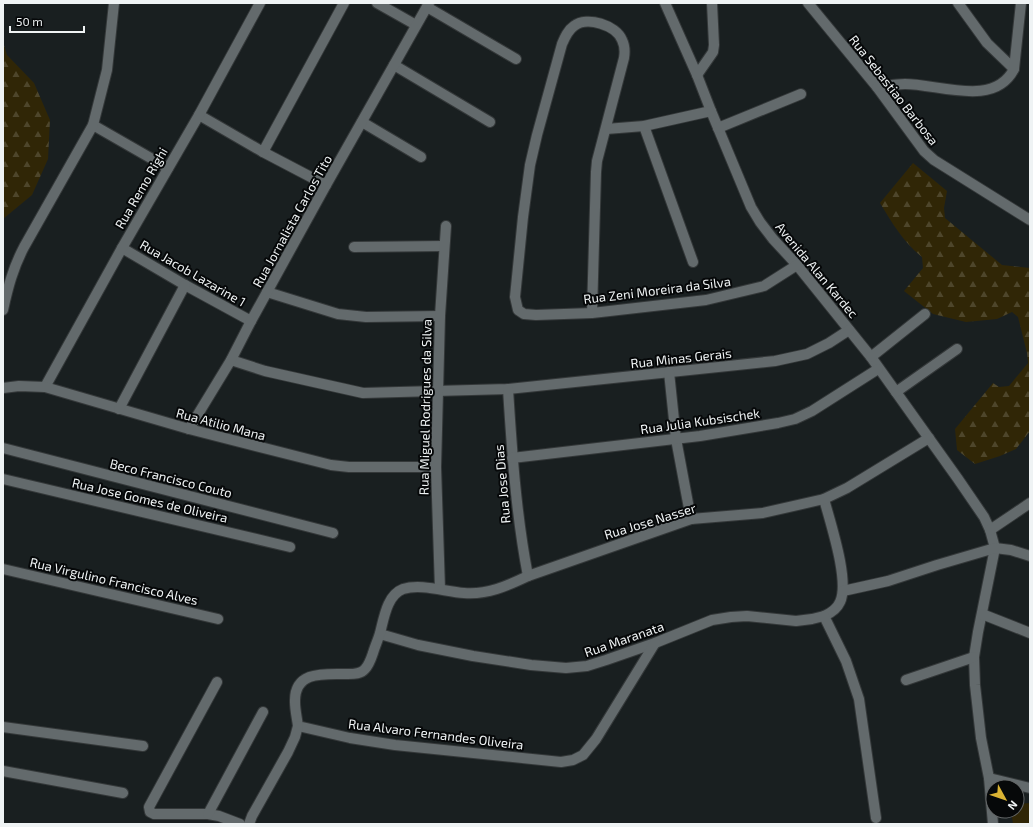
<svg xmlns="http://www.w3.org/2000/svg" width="1033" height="827" font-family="'Exo 2',sans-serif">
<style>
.forest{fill:url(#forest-firs)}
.pitch{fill:#302606}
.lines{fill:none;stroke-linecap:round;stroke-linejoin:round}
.minor-casing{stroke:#343839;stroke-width:12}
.minor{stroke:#636a6c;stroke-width:10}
.labels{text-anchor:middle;stroke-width:4;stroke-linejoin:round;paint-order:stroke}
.street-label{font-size:13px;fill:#eff3f4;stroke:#060809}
</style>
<defs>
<pattern id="forest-firs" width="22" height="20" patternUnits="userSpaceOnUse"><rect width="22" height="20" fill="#302606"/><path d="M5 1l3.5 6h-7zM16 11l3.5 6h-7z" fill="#4e462b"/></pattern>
</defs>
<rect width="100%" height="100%" fill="#191f20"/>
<g class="forest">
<path d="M3,42L7,55L34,83L50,120L48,159L32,195L3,219Z"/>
<path d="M913,163L947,191L944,208L945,218L1002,265L1030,268V431L1016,449L1000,456L975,464L957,450L955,429L993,383L999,387L1009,386L1028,363L1027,353L1018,317L1012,312L997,319L966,322L933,314L904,291L923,268L922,257C904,243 892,223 880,203Z"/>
</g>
<path class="pitch" d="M1030,803V824H1013L1011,811H1017V804Z"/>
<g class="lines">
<g class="minor-casing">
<g id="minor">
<path d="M377,3L416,25"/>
<path d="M665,3L697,75L711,111L751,207L760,222L773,239L797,265L871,357L958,479L984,517L990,530L995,548L978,632L974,657L975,685L981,738L989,778L993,824"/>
<path d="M808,3L877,87L924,151L934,160L1030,220"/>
<path d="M958,3L987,43L1014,69"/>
<path d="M427,7L516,59"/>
<path d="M394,65L490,122"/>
<path d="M697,75L713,52L714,45L712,3"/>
<path d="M877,87C886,86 896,84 905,84C939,84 994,108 1014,69L1021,3"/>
<path d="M199,115L263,152L326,185"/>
<path d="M362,122L421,157"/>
<path d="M93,125L168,168"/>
<path d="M644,126L693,262"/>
<path d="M718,128L801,94"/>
<path d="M606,129L644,126L711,111"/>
<path d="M263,152L344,3"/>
<path d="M354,247L444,246"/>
<path d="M122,248L185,285L251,321"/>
<path d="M267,292L338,314L366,317L440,316"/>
<path d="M3,310C8,287 13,268 24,247L93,125L107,70L114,3"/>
<path d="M592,313L596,172L597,161L624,58C625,52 625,46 622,40C616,25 587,16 574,26C568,30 565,37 562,44L537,135L530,165L523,217L515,297L518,310L524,314L536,315L592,313L706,300L764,286L797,265"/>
<path d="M871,357L925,314"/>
<path d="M231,360L265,371L363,393L508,389L775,361L807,354L829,343L849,330"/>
<path d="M669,372L676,439L691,519"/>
<path d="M45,387L122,248L199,115L260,3"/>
<path d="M3,388L19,386L45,387L189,429L331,465L349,467H436"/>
<path d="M508,389C512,452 516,514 528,576"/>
<path d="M896,392L957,349"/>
<path d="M119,409L185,285"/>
<path d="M189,429L231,360L251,321L326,185L429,3"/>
<path d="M3,448L333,533"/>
<path d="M512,458L700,436L778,423L795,419L812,411L878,369"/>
<path d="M3,479L290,547"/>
<path d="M824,499C830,522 850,581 840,602C837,609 831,613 824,616"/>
<path d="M990,530L1030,503"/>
<path d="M3,569L218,619"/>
<path d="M440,589L436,467L440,316L446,226"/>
<path d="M843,591L888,581L937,565L995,548L1011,550L1030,556"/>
<path d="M982,614L1030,633"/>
<path d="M380,634L418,645L473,656L531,665L566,668L587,666L606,660L655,643L712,620L731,617L747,616L796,621L812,619L824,616L846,661L859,699L876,818"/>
<path d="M655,643L596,739L583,755L573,760L561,762L395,745L350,738L298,726C297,718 295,710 295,702C294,670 325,674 348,674C354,674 361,674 365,669C369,665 371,659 373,653C375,646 378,640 380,633C384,618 387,595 403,589C421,583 446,592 464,593C487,595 507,586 528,576L691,519L763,513L824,499L847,488L929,438"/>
<path d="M906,680L974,657"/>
<path d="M217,682L149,807L150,812L154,814H208L219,816L240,824"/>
<path d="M3,727L143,746"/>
<path d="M3,771L123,793"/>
<path d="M989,778L1030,788"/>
<path d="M208,814L263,712"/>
<path d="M249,824L252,816L288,752L295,737L298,726"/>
</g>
</g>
<use href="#minor" class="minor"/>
</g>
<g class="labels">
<g class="street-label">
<text transform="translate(894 90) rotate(52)" y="5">Rua Sebastiao Barbosa</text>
<text transform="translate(141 188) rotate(-60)" y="5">Rua Remo Righi</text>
<text transform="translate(292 221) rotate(-61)" y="5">Rua Jornalista Carlos Tito</text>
<text transform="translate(817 270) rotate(50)" y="5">Avenida Alan Kardec</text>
<text transform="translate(193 273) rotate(30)" y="5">Rua Jacob Lazarine 1</text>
<text transform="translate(657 290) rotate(-7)" y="5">Rua Zeni Moreira da Silva</text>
<text transform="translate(681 358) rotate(-6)" y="5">Rua Minas Gerais</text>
<text transform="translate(425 407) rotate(-89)" y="5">Rua Miguel Rodrigues da Silva</text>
<text transform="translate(700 421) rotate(-8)" y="5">Rua Julia Kubsischek</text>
<text transform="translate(221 424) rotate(15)" y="5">Rua Atilio Mana</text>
<text transform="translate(171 478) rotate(14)" y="5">Beco Francisco Couto</text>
<text transform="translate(502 484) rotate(-95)" y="5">Rua Jose Dias</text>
<text transform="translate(150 500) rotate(13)" y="5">Rua Jose Gomes de Oliveira</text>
<text transform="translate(650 521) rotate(-17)" y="5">Rua Jose Nasser</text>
<text transform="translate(114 581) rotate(13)" y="5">Rua Virgulino Francisco Alves</text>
<text transform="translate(624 639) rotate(-19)" y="5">Rua Maranata</text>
<text transform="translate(436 734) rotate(7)" y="5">Rua Alvaro Fernandes Oliveira</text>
</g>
</g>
<rect width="1033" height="827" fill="none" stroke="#eff3f4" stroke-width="8"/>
<g transform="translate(1005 799) rotate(130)"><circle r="19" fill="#060809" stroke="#636667"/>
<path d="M0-3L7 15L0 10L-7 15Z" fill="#dab333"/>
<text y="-6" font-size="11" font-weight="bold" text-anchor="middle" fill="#eff3f4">N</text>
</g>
<path d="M10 26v6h74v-6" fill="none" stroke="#eff3f4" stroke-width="2"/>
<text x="16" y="26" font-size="12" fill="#eff3f4" stroke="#060809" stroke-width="3" paint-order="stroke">50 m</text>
</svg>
